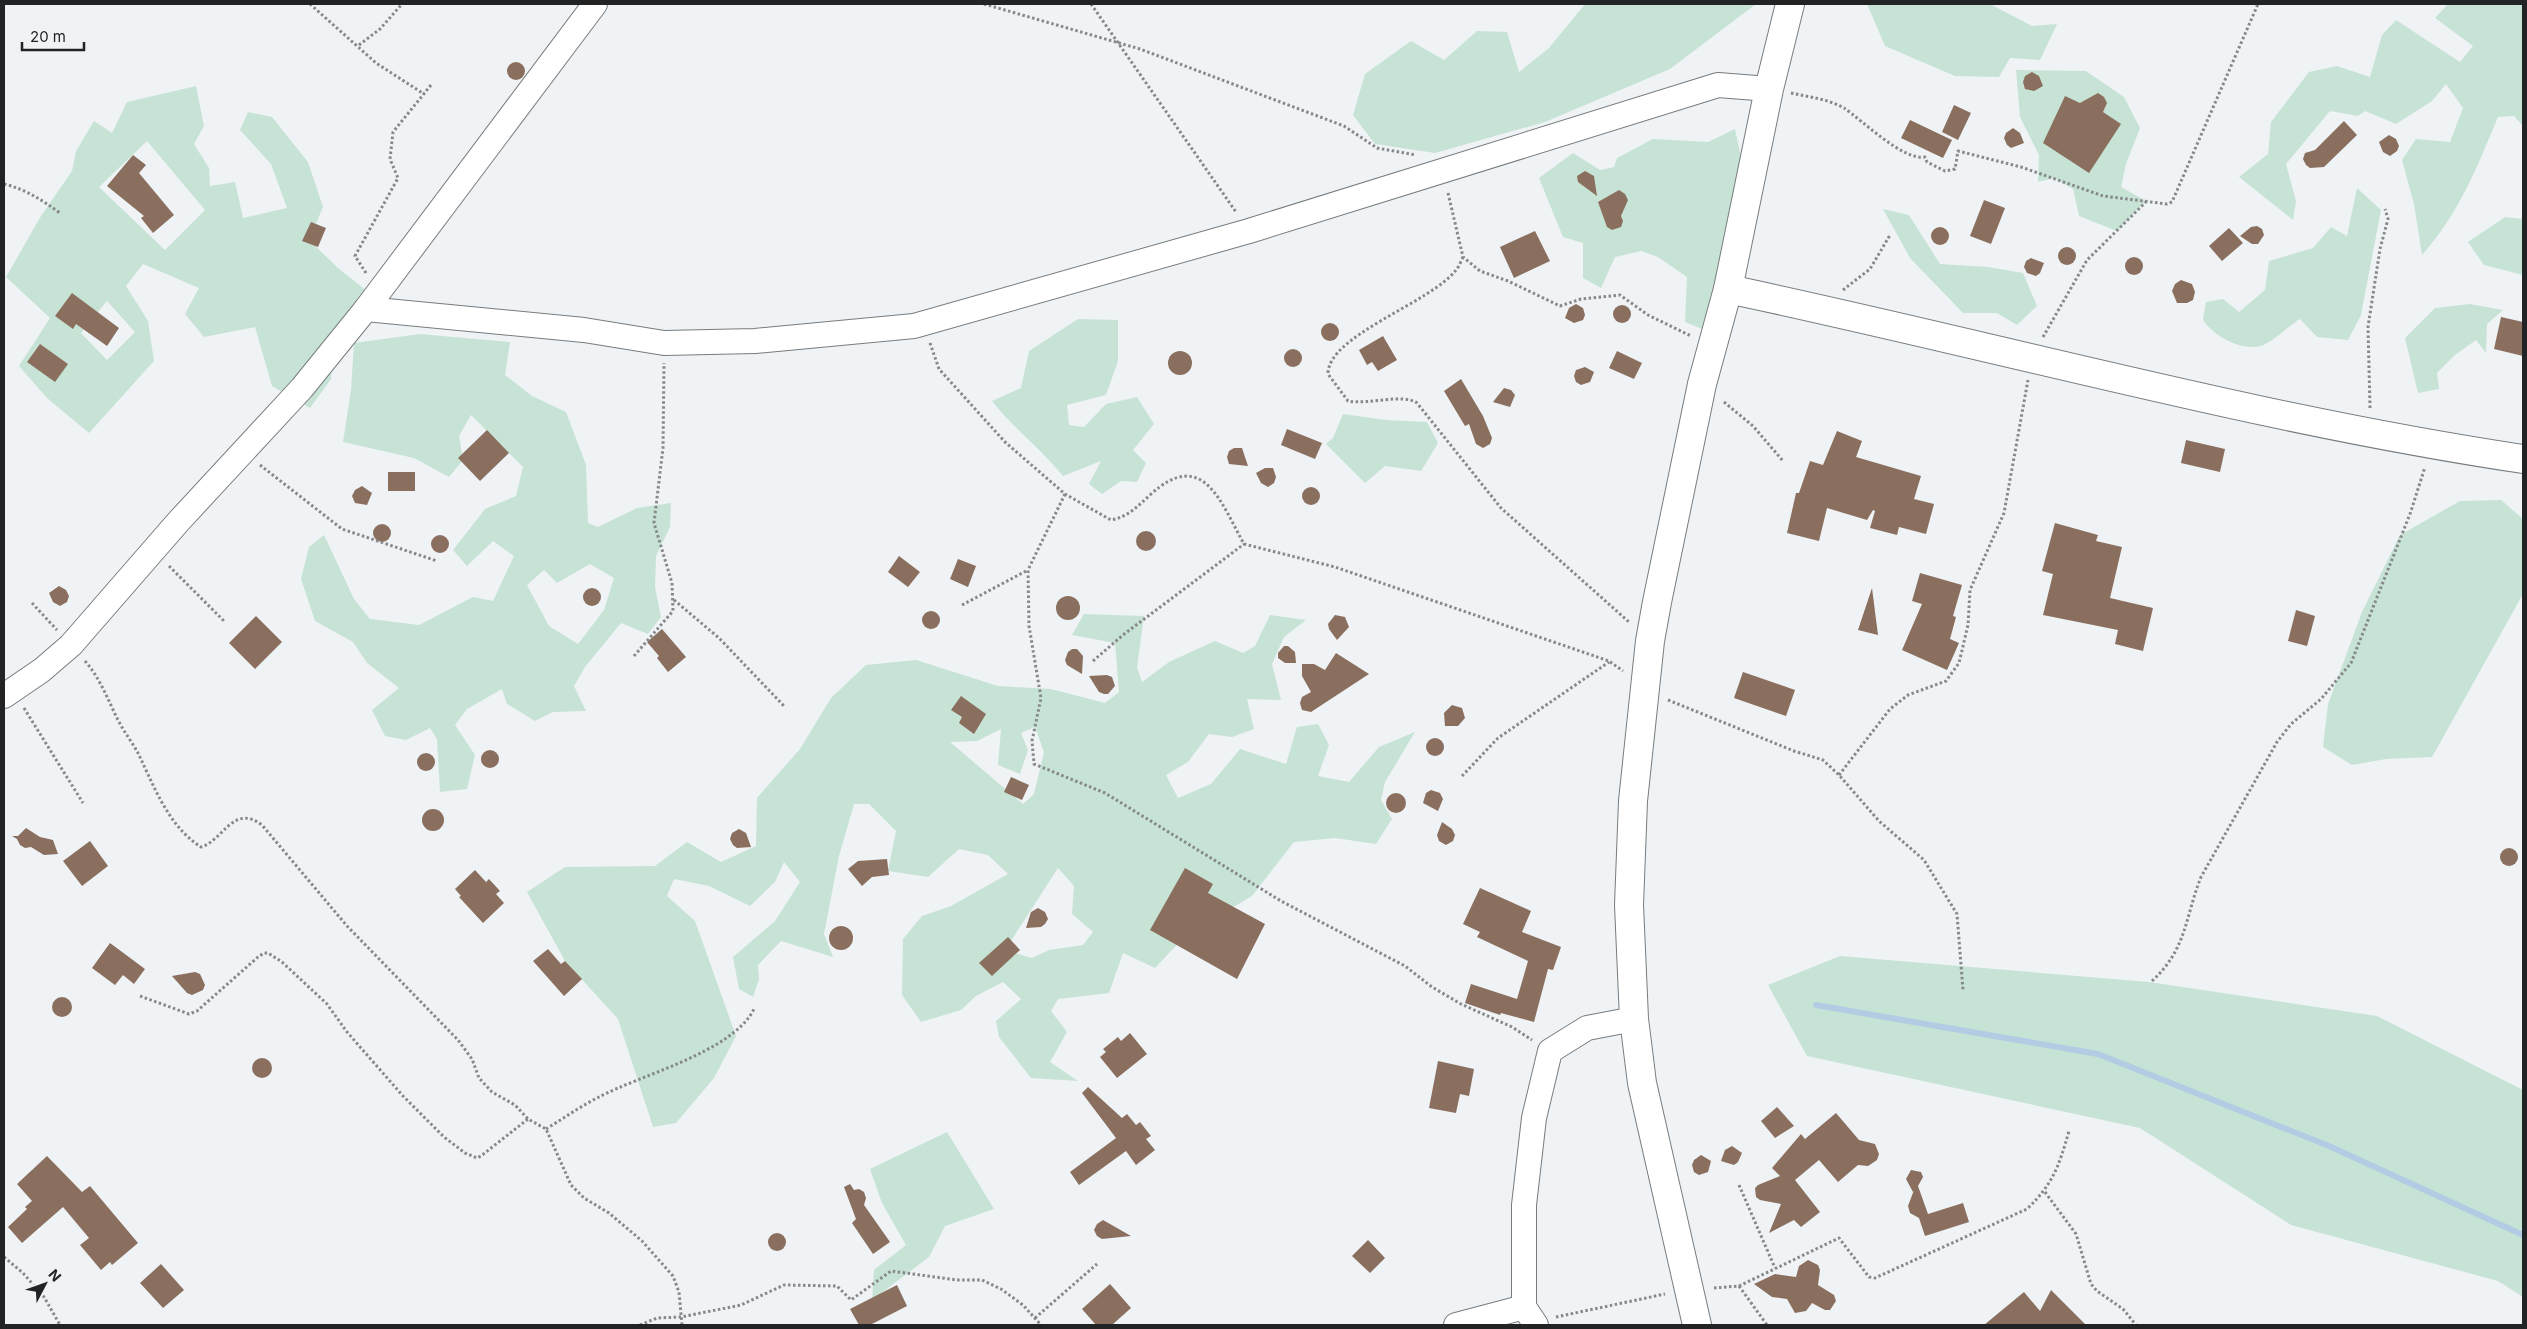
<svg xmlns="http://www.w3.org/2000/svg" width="2527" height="1329" font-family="Inter,sans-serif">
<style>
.green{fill:#c7e3d5;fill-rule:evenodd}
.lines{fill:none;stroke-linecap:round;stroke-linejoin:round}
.stream{stroke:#b4cce3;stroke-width:6}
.building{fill:#8a6f5e}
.street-casing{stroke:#787c7e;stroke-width:26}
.secondary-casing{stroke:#787c7e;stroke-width:30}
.path{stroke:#86888a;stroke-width:3;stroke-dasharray:2.5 2.5;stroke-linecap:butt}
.street{stroke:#fff;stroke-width:24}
.secondary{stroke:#fff;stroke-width:28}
</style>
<rect width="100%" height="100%" fill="#eff3f6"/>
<g class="green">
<path d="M1585,4H1756L1670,69L1545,122L1435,153L1375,144L1353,115L1365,74L1411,41L1444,60L1477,31L1507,32L1519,72L1549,48Z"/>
<path d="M1867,4H1990L2032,26L2057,24L2040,60L2010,58L1999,77L1955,76L1885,46Z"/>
<path d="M2448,4H2523V126L2514,116L2498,117C2476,169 2460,212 2422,255L2414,204L2402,160L2416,139L2450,142L2463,108L2446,84L2432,101L2396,124L2365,111L2358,116L2330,111L2286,164L2296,201L2293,220L2239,177L2268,154L2271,122L2309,72L2337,66L2370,77L2382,35L2396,20L2460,62L2473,46L2435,18Z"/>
<path d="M2016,70L2086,71L2124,97L2140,128L2126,164L2121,187L2146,201L2117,231L2079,216L2073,189L2054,178L2038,182L2039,155L2020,117Z"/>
<path d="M196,86L204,126L194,144L209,168L210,186L235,182L243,218L287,208L271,164L240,130L248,112L272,117L308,162L323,207L309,240L338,268L373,296L332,342L331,379L310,408L272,386L255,327L204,337L185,314L199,288L143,264L126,286L148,321L154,361L89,433L47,398L19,366L50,318L6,277L41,216L72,171L76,151L94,121L112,133L127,102ZM147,141L205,210L165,250L99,187ZM107,301L135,332L107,360L81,333Z"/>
<path d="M1735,129L1745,176L1714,334L1685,322L1687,277L1658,257L1641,251L1615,257L1601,288L1583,278V243L1563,237L1539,178L1573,153L1600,170L1614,167L1617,158L1653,139L1708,142Z"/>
<path d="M2357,188L2381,210L2361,315L2348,340L2317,337L2300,319C2290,325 2271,343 2261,346C2240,351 2214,336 2203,320L2206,302L2223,299L2239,312L2265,290L2269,261L2313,248L2331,227L2347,236Z"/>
<path d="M1883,209L1909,215L1940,264L1988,267L2023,273L2037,306L2017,325L1997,313H1963L1910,258Z"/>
<path d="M2505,217L2523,219V275L2484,265L2468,242Z"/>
<path d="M2470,304L2503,310L2487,324L2486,353L2476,340L2455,355L2437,373L2439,389L2418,393L2405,338L2435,308Z"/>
<path d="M1078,319L1118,320V361L1106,395L1067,405L1069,425L1084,427L1106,404L1137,397L1154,424L1133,450L1146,463L1137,482L1121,481L1102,494L1089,484L1101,461L1063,476C1041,449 1013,428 992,401L1021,388L1029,351Z"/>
<path d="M420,334L510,342L505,375L532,396L566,412L586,465L588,523L598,527L637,508L671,503L670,527L656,556L655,587L661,617L648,634L621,623L585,667L574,686L586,711L553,712L535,721L507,704L502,689L467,709L455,725L475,755L467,789L440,792L437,739L430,728L406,740L385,736L372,710L399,688L367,663L353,642L315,621L301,579L309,547L324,535L354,599L370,619L419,625L473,597L493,601L514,556L493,541L467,566L453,550L485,509L516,496L523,467L471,415L459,436L463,460L449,477L414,458L343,442L351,390L354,343ZM590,564L614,578L604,610L578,644L549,626L527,585L544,570L557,583Z"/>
<path d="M1343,414L1386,420L1427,422L1438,443L1421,471L1385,466L1365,483L1326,444L1333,438Z"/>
<path d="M2501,500L2523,519V594L2432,757L2386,759L2352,765L2323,747L2328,704L2362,612L2400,535L2460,501Z"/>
<path d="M1084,614L1144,616L1137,667L1142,682L1169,662L1215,641L1243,653L1255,646L1270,615L1306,620L1284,637L1272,664L1281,700L1247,699L1254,729L1232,737L1209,734L1188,762L1166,775L1178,798L1211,784L1240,749L1286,764L1297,727L1318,724L1329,745L1318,776L1349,782L1379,747L1415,732L1385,782L1381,800L1392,819L1376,844L1335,838L1294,842L1252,896L1186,935L1155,968L1123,953L1109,993L1058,999L1051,1011L1067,1032L1050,1062L1078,1081L1031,1078L999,1037L996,1021L1021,999L1003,982L976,996L961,1010L921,1022L902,995L903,939L922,916L951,906L1008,874L988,855L959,849L928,877L888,871L896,831L869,804H854L839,856L824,934L833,957L781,941L758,965L759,979L753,997L739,989L733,957L775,921L800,882L784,862L775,882L750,906L709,886L674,879L667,896L695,921L736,1036L714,1078L676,1123L653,1127L618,1019L565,961L527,892L565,867L655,866L687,842L721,862L756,846L757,798L800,749L831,698L866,665L916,660L998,686L1051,689L1105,703L1119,692L1115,643L1072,635ZM1035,727L1044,752L1034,794L1023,804L950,742L977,741L1001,729L998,765L1020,774L1028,750L1021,733ZM1058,868L1074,886L1072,914L1093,932L1083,945L1049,950L1032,958L1005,950Z"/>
<path d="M1840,956L2149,982L2377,1016L2523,1090V1297L2498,1281L2291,1225L2140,1128L1807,1056L1768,985Z"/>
<path d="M947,1132L994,1209L945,1226L929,1257L872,1300L874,1270L906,1245L882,1203L870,1169Z"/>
</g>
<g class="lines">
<path class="stream" d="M1816,1005L2098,1054L2329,1146L2523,1235"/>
</g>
<g class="building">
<circle cx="516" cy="71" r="9"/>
<path d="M2032,72L2039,76L2043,86L2034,91L2025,89L2023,82L2025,76Z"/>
<path d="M2098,93L2104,97L2107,103L2103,112L2121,124L2089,173L2043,143L2065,96L2080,103Z"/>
<path d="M1954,105L1971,113L1958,140L1942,132Z"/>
<path d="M1910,120L1952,140L1943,158L1901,138Z"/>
<path d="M2344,121L2357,135L2324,167L2310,168L2306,165L2303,159L2305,153L2315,150Z"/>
<path d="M2013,128L2020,133L2024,143L2011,148L2007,145L2004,138L2006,133Z"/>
<path d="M2389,135L2396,139L2399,146L2397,151L2390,156L2383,152L2379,142Z"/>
<path d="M133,155L146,165L139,173L174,215L153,233L141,218L144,216L107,186Z"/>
<path d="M1585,171L1594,176L1597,196L1578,182L1577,176Z"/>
<path d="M1619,190L1625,194L1628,200L1621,216L1623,221L1621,227L1612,230L1607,227L1598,202Z"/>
<path d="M1984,200L2005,208L1991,244L1970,236Z"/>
<path d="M311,222L326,228L318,247L302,241Z"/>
<path d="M2257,226L2262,229L2264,235L2258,244H2252L2240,236L2251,227Z"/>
<circle cx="1940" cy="236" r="9"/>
<path d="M2229,228L2243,243L2222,261L2209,246Z"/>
<path d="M1535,231L1550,261L1514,278L1500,247Z"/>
<circle cx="2067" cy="256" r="9"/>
<circle cx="2134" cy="266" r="9"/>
<path d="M2031,258L2044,263L2040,273L2036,276L2027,273L2024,267L2026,261Z"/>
<path d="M2181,280L2192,284L2195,292L2193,300L2187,303H2177L2172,291L2175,284Z"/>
<path d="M72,293L119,328L107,346L76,324L73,329L55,316Z"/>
<path d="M1576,304L1583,308L1585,315L1583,320L1574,323L1565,318L1569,308Z"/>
<circle cx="1622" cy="314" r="9"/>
<path d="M2501,317L2523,322V356L2494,349Z"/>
<circle cx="1330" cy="332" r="9"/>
<path d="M1383,336L1397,360L1378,371L1372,362L1367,365L1359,350Z"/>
<path d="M40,344L68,364L55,382L27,362Z"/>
<circle cx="1293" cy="358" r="9"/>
<circle cx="1180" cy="363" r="12"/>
<path d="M1617,351L1642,363L1634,379L1609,368Z"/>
<path d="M1585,367L1594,372L1590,382L1581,385L1576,382L1574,376L1576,370Z"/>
<path d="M1461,379L1483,416L1492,438L1490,444L1483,448L1476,444L1469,424L1465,426L1444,391Z"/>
<path d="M1504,388L1511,390L1515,395L1510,407L1493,402Z"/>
<path d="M1287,429L1322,443L1315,459L1281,445Z"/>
<path d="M487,430L509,453L480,481L458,458Z"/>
<path d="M1837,431L1862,441L1856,457L1921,476L1914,499L1934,504L1926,534L1899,527L1897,535L1870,528L1875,511L1873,510L1867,520L1827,508L1819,541L1787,533L1796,493H1799L1810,461L1823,465Z"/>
<path d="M2186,440L2225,449L2220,472L2181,463Z"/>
<path d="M1234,448H1242L1248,466L1229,464L1227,457L1229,451Z"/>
<path d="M1265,468H1273L1276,477L1274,483L1268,487L1261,483L1256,473Z"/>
<rect x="388" y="472" width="27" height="19"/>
<path d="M362,486L372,493L367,505L355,503L352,496L355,490Z"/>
<circle cx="1311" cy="496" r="9"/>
<path d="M2055,523L2098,535L2096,541L2122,547L2110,598L2153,608L2143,651L2115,644L2118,630L2043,615L2053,574L2042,571Z"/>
<circle cx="382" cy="533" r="9"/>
<circle cx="1146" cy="541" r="10"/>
<circle cx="440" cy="544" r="9"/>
<path d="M899,556L920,572L908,587L888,572Z"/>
<path d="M958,559L976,566L968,587L950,579Z"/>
<path d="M1920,573L1962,585L1953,616L1956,617L1950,639L1959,643L1947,670L1902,650L1922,604L1912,601Z"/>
<path d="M59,586L66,590L69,596L67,602L60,606L53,602L49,593Z"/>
<path d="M1872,588L1878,635L1858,630Z"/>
<circle cx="592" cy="597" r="9"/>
<circle cx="1068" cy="608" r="12"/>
<path d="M2296,610L2315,616L2307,646L2288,641Z"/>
<circle cx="931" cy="620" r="9"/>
<path d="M1335,615L1345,617L1349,627L1337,640L1329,629L1328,624Z"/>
<path d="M256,616L282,642L255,669L229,643Z"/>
<path d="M662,629L686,657L668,672L657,658L659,656L647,642Z"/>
<path d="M1284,646H1288L1295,652L1296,663H1285L1278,658V653Z"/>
<path d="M1072,649H1077L1083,656L1082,674L1067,665L1065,660L1068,652Z"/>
<path d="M1336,653L1369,674L1311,712L1302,710L1300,703L1302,697L1311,692L1302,676V664H1314L1325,670Z"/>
<path d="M1743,672L1795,690L1786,716L1734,698Z"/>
<path d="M1107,675L1112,677L1115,686L1108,694H1104L1099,692L1089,676Z"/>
<path d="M961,696L986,714L974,734L959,723L962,717L951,710Z"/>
<path d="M1452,705L1462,708L1465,718L1458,726H1445L1444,713Z"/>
<circle cx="1435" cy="747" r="9"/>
<circle cx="490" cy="759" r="9"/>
<circle cx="426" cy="762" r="9"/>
<path d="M1011,777L1029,785L1022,800L1004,792Z"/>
<path d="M1431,790L1440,793L1443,799L1438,811L1423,803L1426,793Z"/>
<circle cx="1396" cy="803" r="10"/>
<circle cx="433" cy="820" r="11"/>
<path d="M1442,822L1452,829L1455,835L1453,841L1446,845L1439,841L1437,835Z"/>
<path d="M26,828L40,837L53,840L58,854L44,855L31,847L25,848L20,845L17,839L12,836H18Z"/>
<path d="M739,829L746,833L751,847L737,848L733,845L730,839L732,833Z"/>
<path d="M90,841L108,866L82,886L63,861Z"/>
<circle cx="2509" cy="857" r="9"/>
<path d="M887,859L889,875L872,877L862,886L848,869L858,861Z"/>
<path d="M1185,868L1213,884L1208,893L1265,924L1237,979L1150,930Z"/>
<path d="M475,870L486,882L489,879L500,891L496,894L504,903L483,923L459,897L461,896L455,889Z"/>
<path d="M1480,888L1531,911L1522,932L1561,947L1553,970L1548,969L1534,1022L1501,1013L1500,1015L1465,1003L1471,984L1517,999L1528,961L1477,937L1480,932L1463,924Z"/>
<path d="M1038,908L1045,912L1048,919L1045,924L1041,927L1026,928L1031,912Z"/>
<circle cx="841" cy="938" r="12"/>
<path d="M1008,937L1020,950L992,976L979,963Z"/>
<path d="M110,943L145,969L134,984L123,975L115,985L92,968Z"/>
<path d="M548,949L561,964L565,961L582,979L564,996L533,961Z"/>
<path d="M195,972L200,974L205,985L203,990L192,995L187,993L172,976Z"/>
<circle cx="62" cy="1007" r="10"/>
<path d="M1130,1033L1147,1054L1117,1078L1100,1057L1106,1052L1103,1049L1118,1037L1121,1041Z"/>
<circle cx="262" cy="1068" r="10"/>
<path d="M1438,1061L1474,1069L1469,1096L1460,1094L1456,1113L1429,1108Z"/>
<path d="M1088,1087L1122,1118L1127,1114L1136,1125L1140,1122L1151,1136L1146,1139L1155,1150L1136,1165L1126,1151L1079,1185L1070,1172L1116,1138L1082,1093Z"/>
<path d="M1777,1107L1794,1126L1775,1138L1761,1121Z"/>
<path d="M1836,1113L1859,1140L1875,1144L1879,1154L1877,1160L1868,1166L1858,1165L1838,1182L1819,1160L1795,1180L1820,1212L1801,1227L1794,1220L1769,1233L1781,1204L1760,1200L1756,1197L1755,1188L1758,1185L1780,1176L1772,1168L1801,1134L1805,1139Z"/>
<path d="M1732,1146L1742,1153L1738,1162L1734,1165L1721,1161L1725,1150Z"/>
<path d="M1701,1155L1711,1161L1708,1172L1699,1175L1694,1172L1692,1165L1694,1160Z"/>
<path d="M47,1156L82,1192L90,1186L138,1243L112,1265L110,1262L101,1270L80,1245L89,1238L63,1207L22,1243L8,1227L27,1209L25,1207L32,1201L17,1184Z"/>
<path d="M1911,1170L1921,1172L1923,1177L1918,1186L1928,1214L1963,1203L1969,1222L1925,1236L1919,1218L1910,1213L1908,1206L1914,1190L1913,1192L1906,1179Z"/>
<path d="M850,1184L854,1190L859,1189L864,1192L866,1198L864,1205L890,1242L873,1254L852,1223L856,1219L844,1187Z"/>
<path d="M1103,1220L1131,1236L1102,1239L1097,1236L1094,1230L1097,1224Z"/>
<circle cx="777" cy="1242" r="9"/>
<path d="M1368,1240L1385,1258L1370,1273L1352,1256Z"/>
<path d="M1808,1260L1818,1265L1820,1270L1818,1285L1834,1295L1836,1301L1830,1310H1825L1812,1303L1806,1311L1795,1313L1787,1299L1772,1297L1754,1284L1775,1274L1796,1277L1799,1266Z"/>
<path d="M161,1264L184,1290L163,1308L140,1283Z"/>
<path d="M1110,1284L1131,1308L1112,1325H1096L1082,1309Z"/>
<path d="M897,1285L907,1306L870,1325H859L850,1309Z"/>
<path d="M2051,1290L2086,1325H1984L2024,1292L2040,1311Z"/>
</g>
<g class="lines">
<g class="street-casing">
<g id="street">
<path d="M366,309L584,330L664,343L755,341L914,326L1249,231L1718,85L1769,89"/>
<path d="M4,696L42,670L71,645L178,522L302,388L366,309L595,4"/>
<path d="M1456,1325L1524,1307"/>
<path d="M1536,1325L1524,1307V1205L1534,1118L1550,1051L1587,1028L1634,1019"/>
</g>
</g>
<g class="secondary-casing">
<g id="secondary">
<path d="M1728,289C1993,345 2255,419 2523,459"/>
<path d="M1697,1325L1642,1083L1634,1019L1629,905L1633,801L1650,641L1657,602L1702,384L1728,289L1769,89L1790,4"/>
</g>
</g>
<g class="path">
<path d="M310,4L376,63L424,94"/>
<path d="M984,4L1140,49L1344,126L1377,148L1416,155"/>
<path d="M1091,4L1236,212"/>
<path d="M359,45L380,29L402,4"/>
<path d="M1791,93C1809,97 1828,99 1844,108C1862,120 1903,161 1925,157L1927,162L1945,171L1955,169L1958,151L2021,167L2103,196L2167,204L2172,202L2258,4"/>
<path d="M4,184C25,189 42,200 60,213"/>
<path d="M1448,193L1463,257L1480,271L1508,281L1560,306L1581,299L1620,295L1648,315L1691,336"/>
<path d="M1463,257C1461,261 1459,267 1456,270C1431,303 1328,335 1328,374L1348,401C1368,405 1403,393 1417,403L1501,508L1629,622"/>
<path d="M366,273L355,256L398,178L390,159L393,132L431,85"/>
<path d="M1843,290L1870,269L1890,235"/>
<path d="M2043,337L2087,260L2146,202"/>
<path d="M930,343L939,369L1005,442L1065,494L1111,520C1128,517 1138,506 1150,495C1203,446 1221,503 1244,544L1335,567L1609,661L1623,671"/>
<path d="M1724,402L1753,426L1783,461"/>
<path d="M2370,408L2368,327L2380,249L2388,219L2385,209"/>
<path d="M260,465L342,529L437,561"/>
<path d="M1065,494L1028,570L1029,626L1041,698L1032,741L1034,764L1105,793L1281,901L1405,966L1432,987L1461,1004L1512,1027L1532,1040"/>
<path d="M169,566L225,622"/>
<path d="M674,600L719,638L784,706"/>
<path d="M32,603L57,630"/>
<path d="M962,605L1028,570"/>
<path d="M634,656L673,611L672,583L654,523L663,448L664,363"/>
<path d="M85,661C100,678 108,700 118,720C124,732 132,742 138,753C154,786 168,826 201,847C223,841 233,803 262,825L347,926L458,1040L472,1059L479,1078L492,1092L515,1105L528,1119L546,1129L571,1185L584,1198L609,1213L642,1241L673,1276L679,1292L682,1325"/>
<path d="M1093,661L1123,635L1244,544"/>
<path d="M1668,700L1794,751L1823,760L1839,775L1879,821L1924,860L1957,914L1963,990"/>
<path d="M24,708L83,803"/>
<path d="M1839,775L1890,709L1908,695L1946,681L1959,663L1968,625L1970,590L2004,513L2028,380"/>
<path d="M1462,776L1498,738L1609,662"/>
<path d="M2152,981C2187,949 2185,917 2201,877L2277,742L2291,724L2321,699L2351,663L2410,514L2425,467"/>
<path d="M140,996L189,1014L197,1011L258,957L264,953H268L282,962L327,1004L347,1032L403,1096L444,1137L465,1153L477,1158L481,1156L528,1119"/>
<path d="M546,1129C564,1118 581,1106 599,1097C640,1075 733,1052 754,1009"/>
<path d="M1739,1185L1775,1268"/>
<path d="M2045,1192L2076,1234L2091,1284L2097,1291L2123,1309L2136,1325"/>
<path d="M4,1257L23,1273L44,1297L60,1325"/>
<path d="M1739,1286L1767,1325"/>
<path d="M1714,1288L1739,1286L1839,1238L1869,1277L1875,1278L2027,1209C2053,1184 2059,1166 2069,1131"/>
<path d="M1556,1317L1665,1294"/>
<path d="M1035,1318L1097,1264"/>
<path d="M640,1325L657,1318L681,1317L741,1305L784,1285L837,1286L851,1300L891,1271L957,1280H982L1001,1289L1023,1305L1041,1325"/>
</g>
<use href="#street" class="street"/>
<use href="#secondary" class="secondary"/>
</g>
<rect width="2527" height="1329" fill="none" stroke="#222324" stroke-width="10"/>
<g transform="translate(45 1284) rotate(49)" stroke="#eff3f6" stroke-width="4" paint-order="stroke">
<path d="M0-4L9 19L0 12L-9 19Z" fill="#222324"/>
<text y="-8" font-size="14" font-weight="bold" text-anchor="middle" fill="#222324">N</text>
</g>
<path d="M22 42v8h62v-8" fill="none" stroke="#222324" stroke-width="2.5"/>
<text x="30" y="42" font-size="15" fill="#222324" stroke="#eff3f6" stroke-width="4" paint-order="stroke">20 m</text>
</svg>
